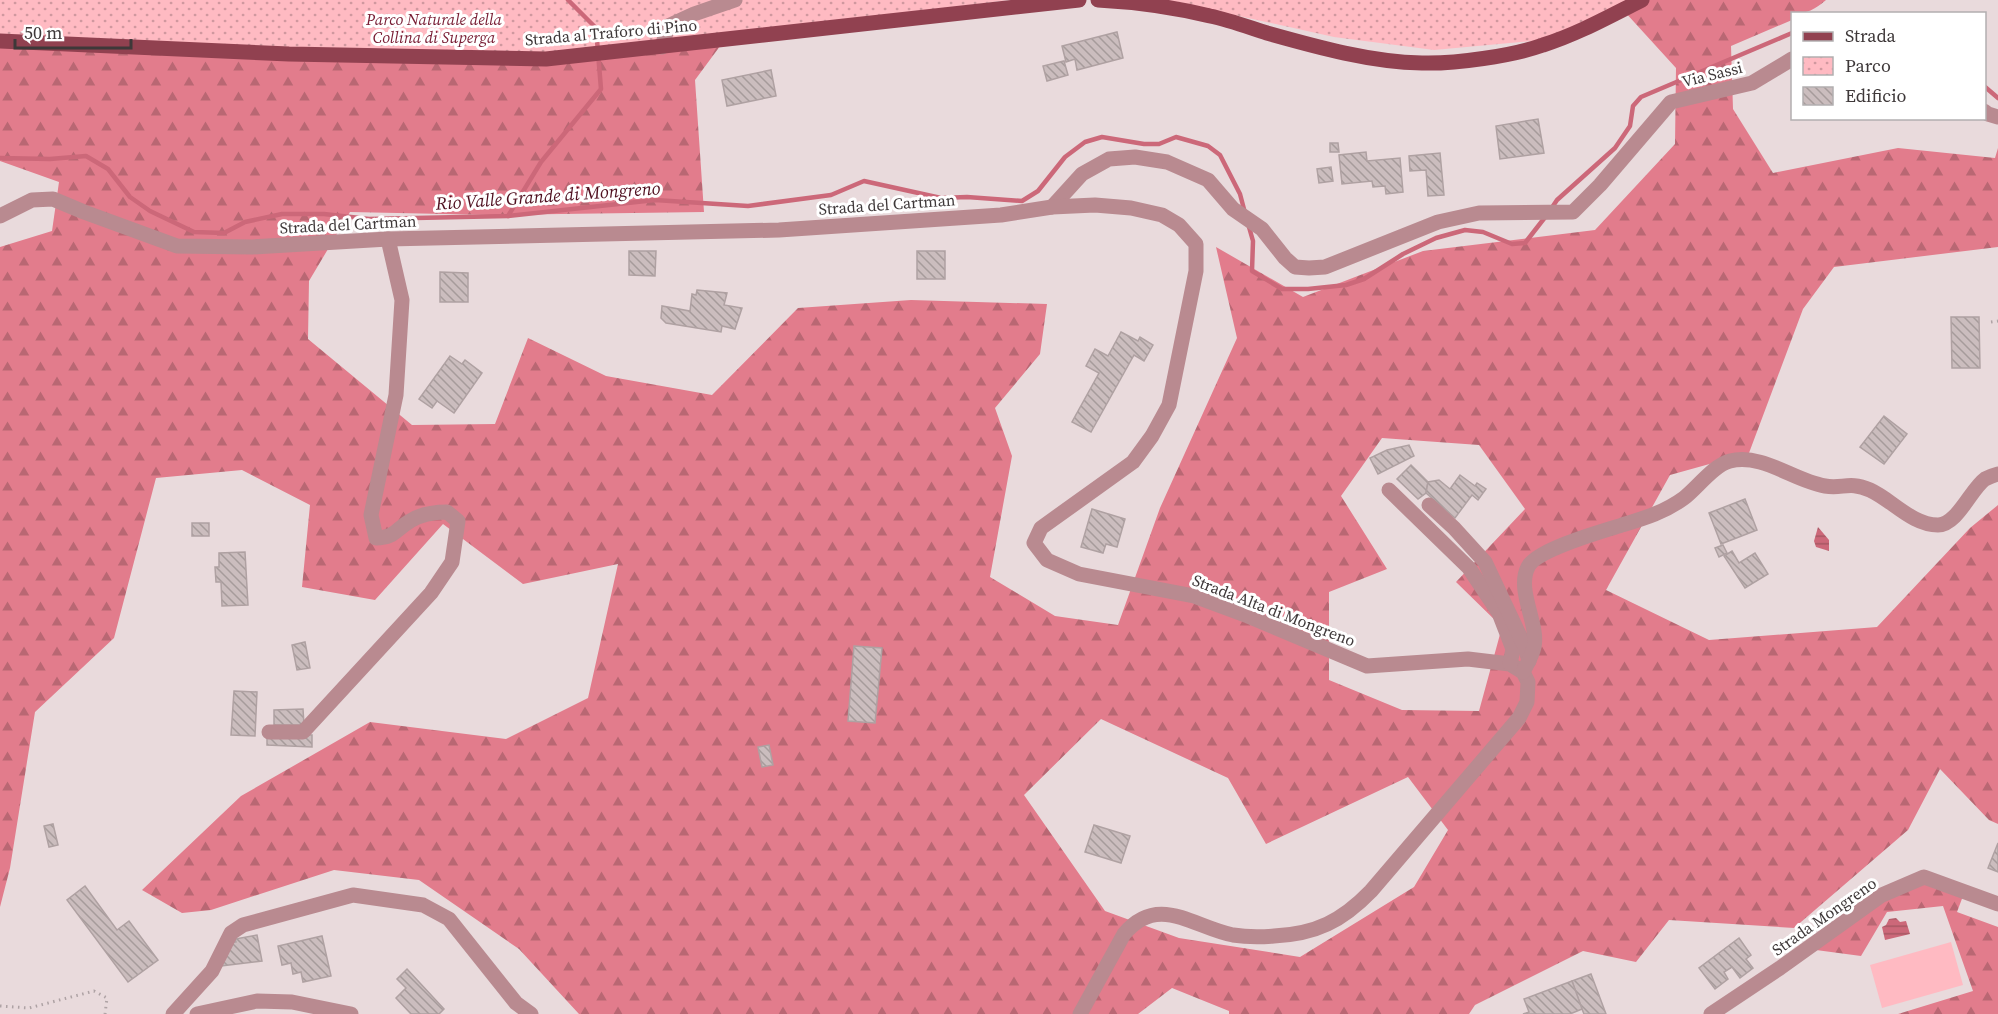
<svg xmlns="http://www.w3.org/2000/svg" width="1998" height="1014" font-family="'Source Serif 4',serif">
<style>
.green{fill:#ffbac2}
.forest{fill:url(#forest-firs);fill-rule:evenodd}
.park{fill:url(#park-dots)}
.water{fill:url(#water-rules)}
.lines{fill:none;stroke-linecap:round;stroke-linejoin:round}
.stream{stroke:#cc6879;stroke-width:4.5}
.building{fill:url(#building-back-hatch);stroke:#afa1a2;stroke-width:1.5}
.path{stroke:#aea2a4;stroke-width:3;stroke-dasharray:1.5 4.5;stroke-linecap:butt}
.minor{stroke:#b98a90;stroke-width:15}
.major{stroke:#914150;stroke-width:15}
.labels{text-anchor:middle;stroke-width:6;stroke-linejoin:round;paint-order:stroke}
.park-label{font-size:16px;font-style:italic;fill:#781c33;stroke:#fff}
.street-label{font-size:16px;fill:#3e3839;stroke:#fff}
.water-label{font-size:18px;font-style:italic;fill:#4f0f1f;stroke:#fff}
</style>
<defs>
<pattern id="forest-firs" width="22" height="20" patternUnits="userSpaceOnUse" patternTransform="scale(1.5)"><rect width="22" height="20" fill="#e27c8c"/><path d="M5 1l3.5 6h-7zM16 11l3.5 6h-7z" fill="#b96773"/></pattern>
<pattern id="park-dots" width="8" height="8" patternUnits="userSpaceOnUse" patternTransform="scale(1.5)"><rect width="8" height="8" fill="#ffbac2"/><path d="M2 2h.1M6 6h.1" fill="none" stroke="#d0989f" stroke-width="1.8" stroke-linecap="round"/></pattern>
<pattern id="water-rules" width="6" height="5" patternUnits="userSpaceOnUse" patternTransform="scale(1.5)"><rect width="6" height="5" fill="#cc6879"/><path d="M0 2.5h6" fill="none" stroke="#a75764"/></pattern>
<pattern id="building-back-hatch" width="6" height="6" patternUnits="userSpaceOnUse" patternTransform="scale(1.5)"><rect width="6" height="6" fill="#cbbdbe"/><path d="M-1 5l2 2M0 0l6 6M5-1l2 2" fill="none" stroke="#a69b9b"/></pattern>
</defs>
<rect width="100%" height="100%" fill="#e9dadc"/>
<path class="green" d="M1951,942L1963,985L1882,1008L1870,965Z"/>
<g class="forest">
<path d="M0,0H457L743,15L695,80L704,212L492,215L350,212L309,281L308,339L412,425L495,424L528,338L606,376L712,395L798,308L911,300L1047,304L1040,354L995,408L1012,456L990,577L1055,616L1118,625L1160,508L1237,338L1216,247L1303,297L1423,251L1595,230L1675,144L1676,68L1614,0H1826C1814,10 1808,13 1792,14V20L1731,46L1733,109L1773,173L1898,148L1995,158L1998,148V247L1834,267L1803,309L1749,453L1670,475L1606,590L1709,640L1877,627L1970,528L1998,505V824L1989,820L1940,769L1908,830L1794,928L1669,920L1636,962L1583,951L1475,1005L1469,1014H1229V1011L1172,988L1138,1014H579L519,949L419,880L334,870L211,910L182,913L142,890L241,796L370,722L506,739L588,698L618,564L523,584L443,524L375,600L302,587L310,505L242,470L156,478L114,638L35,712L10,868L0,907V247L52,231L59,182L0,161ZM1382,438L1479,445L1525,509L1456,582L1502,627L1479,711L1402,710L1329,680V592L1387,569L1341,496ZM1101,719L1228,778L1266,844L1408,777L1448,830L1414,887L1300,957L1179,938L1105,911L1024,795Z"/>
<path d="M1925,883L1963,896L1957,912L1998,927V1014H1898L1973,991L1943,906L1887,912L1861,956L1816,950L1886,899Z"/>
</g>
<g class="park">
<path d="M0,0H1008L587,55L0,44Z"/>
<path d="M1154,0H1637L1554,39L1434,50L1334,37L1239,16Z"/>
</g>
<g class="water">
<path d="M1818,527L1829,540V551L1816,547L1814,541Z"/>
<path d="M1896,918L1900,922L1906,921L1910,934L1885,940L1882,927L1886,925L1889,919Z"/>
</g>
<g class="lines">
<g class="stream">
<path d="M1984,86L1998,98"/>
<path d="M0,158L50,159L86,156L108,169L130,197L150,211L194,232L224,233L245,222L282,214H324L369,219L508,216L655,200L748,206L831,195L864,181L941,198L967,197L1022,201L1038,191L1065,157L1085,142L1102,137L1144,144H1159L1176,137L1208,146L1220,155L1240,194L1245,213"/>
<path d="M1551,209L1557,200L1615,148L1630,126L1633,106L1641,97L1792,33"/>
<path d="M508,216L541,162L601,89L596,28L568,0"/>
<path d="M1249,227L1253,241L1252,271L1282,289H1308L1346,285L1364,279L1403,254L1436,238L1465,230L1483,232L1512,244L1525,243L1546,216"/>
</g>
</g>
<g class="building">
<path d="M1117,32L1123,58L1077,70L1075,59L1066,62L1062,46Z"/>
<path d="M1064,61L1068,75L1047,81L1043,66Z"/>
<path d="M771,70L776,96L727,106L722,80Z"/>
<path d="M1538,119L1544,153L1500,159L1496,126Z"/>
<path d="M1330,143H1338L1339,152H1330Z"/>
<path d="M1366,152L1367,161L1400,158L1403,192L1386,194L1385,186L1373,187L1372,181L1342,184L1339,155Z"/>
<path d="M1440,153L1444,195L1428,196L1426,170L1410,171L1409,156Z"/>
<path d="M1331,167L1333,181L1319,183L1317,169Z"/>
<path d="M629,251H656L655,276L629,275Z"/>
<rect x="917" y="251" width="28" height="28"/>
<path d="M440,272L468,273V302H440Z"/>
<path d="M697,290L727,293L724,305L742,308L735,329L722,326L721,332L666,323L661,318L662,306L690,311L692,294L696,295Z"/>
<path d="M1951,317H1979L1980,368H1952Z"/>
<path d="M1121,332L1138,341L1140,337L1153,345L1144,361L1134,355L1091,432L1072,422L1099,373L1086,366L1095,349L1108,356Z"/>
<path d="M450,356L462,364L465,360L482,373L454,413L437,401L432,408L419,399Z"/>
<path d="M1884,416L1907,434L1884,464L1860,447Z"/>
<path d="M1409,445L1414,456L1378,474L1370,458L1387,450Z"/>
<path d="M1411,465L1428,482L1426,493L1418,499L1397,479Z"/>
<path d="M1460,475L1475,486L1477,483L1486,489L1478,500L1472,495L1455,518L1426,493L1428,482L1439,480L1450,489Z"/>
<path d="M1745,499L1757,530L1721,544L1709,513Z"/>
<path d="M1092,509L1125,519L1117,547L1106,544L1103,553L1081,547Z"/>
<rect x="192" y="523" width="17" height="13"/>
<path d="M1723,545L1727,553L1719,557L1715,548Z"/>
<path d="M1732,551L1739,563L1755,553L1768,574L1745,588L1724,556Z"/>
<path d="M245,552L248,605L222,606L221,582H216L215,567H219V553Z"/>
<path d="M305,642L310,668L297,670L292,645Z"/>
<path d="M854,646L882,648L875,723L848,721Z"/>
<path d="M234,691L257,692L255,736L231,735Z"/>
<path d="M303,709L304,725H274V710Z"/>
<path d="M267,734L312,735V747L267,745Z"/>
<path d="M769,745L773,765L762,767L758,747Z"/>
<path d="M53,824L58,845L49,847L44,826Z"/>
<path d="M1094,825L1130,836L1121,863L1085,852Z"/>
<path d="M1998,843V872L1988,868Z"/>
<path d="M85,886L117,930L129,921L158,960L128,982L67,900Z"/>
<path d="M257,935L262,961L220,966L229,943L236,942L235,939Z"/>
<path d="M322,936L331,976L303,982L301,972L293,974L291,963L282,965L278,946Z"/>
<path d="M1739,938L1751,955L1746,959L1753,968L1740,978L1732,967L1724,972L1728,979L1715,989L1699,968Z"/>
<path d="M407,969L444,1009L439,1014H411L396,998L406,988L397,979Z"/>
<path d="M1591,974L1606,1014H1584L1582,1009L1572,981Z"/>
<path d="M1572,981L1582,1009L1570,1014H1523L1529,1012L1524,999Z"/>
</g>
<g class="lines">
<g class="path">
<path d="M1991,322L1998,321"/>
<path d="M0,1006L29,1008L94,991L107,998L105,1014"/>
</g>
<g class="minor">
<path d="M662,47L668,26L694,14L735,0"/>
<path d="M1984,111L1988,114L1998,117"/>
<path d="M1052,207L1082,174L1109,159L1135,157L1167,162L1208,180L1233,209L1262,229L1285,258L1295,267L1309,268L1325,267L1438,222L1479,213L1573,212L1600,185L1671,102L1752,83L1792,59"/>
<path d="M0,216L32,200L53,199L84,212L177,246L252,247L388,239L779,230L1001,215L1052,207L1095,205L1131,208L1162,215L1179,225L1196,244V271L1169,405L1152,436L1133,462L1041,528L1034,543L1047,560L1079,574L1194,596L1248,616L1367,666L1468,659L1510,664L1523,672L1528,682L1527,702L1519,718L1371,891C1342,921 1316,934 1274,936C1261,937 1246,937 1233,935C1193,927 1158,893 1124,934L1080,1014"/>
<path d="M1389,490L1469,568L1499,613L1513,649L1510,664"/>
<path d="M1429,505L1454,528L1485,562L1525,647L1529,661"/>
<path d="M1523,672C1527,664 1532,656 1534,647C1539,624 1516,590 1528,567C1537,549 1601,532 1622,525C1645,518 1665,512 1684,498C1697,488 1714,465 1730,461C1763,453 1794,481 1825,486C1843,489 1849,481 1870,490C1892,500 1912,525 1938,525C1957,525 1971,489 1985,479C1989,477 1994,475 1998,474"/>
<path d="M269,732H303L431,593L452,562L458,521L447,512C434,512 421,514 410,521C395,530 394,538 376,538L371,515L396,395L402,300L388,239"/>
<path d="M173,1014L212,971L231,933L243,925L353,895L423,905L449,919L516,1003L531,1014"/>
<path d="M197,1014L257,1001L292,1002L351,1014"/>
<path d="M1711,1014L1780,968L1882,895L1924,877L1998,904"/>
</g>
<g class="major">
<path d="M1098,0C1136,2 1173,7 1210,16C1229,20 1248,27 1267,33C1317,47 1370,62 1422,63C1455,64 1512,56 1543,45C1578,34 1610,16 1642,0"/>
<path d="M0,41L289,54L546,59L1079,0"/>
</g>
</g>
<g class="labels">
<g class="park-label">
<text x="434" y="25">Parco Naturale della<tspan x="434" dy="18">Collina di Superga</tspan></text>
</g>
<g class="street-label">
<text transform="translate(611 32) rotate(-5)" y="6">Strada al Traforo di Pino</text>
<text transform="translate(1712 74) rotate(-14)" y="6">Via Sassi</text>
<text transform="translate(887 204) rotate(-4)" y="6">Strada del Cartman</text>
<text transform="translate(348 224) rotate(-3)" y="6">Strada del Cartman</text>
<text transform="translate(1274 610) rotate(21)" y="6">Strada Alta di Mongreno</text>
<text transform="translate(1824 916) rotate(-35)" y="6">Strada Mongreno</text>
</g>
<g class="water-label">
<text transform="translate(548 196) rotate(-4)" y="6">Rio Valle Grande di Mongreno</text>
</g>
</g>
<rect x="1791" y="12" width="195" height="108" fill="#ffffff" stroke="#b2afb0" stroke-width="1.5"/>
<rect x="1803" y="32" width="30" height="9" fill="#914150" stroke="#b2afb0" stroke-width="1.5"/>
<text x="1845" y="42" font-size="18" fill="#3e3839">Strada</text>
<rect x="1803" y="57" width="30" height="18" fill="url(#park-dots)" stroke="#b2afb0" stroke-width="1.5"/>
<text x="1845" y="72" font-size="18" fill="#3e3839">Parco</text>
<rect x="1803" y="87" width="30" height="18" fill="url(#building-back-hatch)" stroke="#b2afb0" stroke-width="1.5"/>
<text x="1845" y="102" font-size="18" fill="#3e3839">Edificio</text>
<path d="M15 39v9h116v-9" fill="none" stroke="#3e3839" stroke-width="3"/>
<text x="24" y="39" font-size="18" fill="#3e3839" stroke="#ffffff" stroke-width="4.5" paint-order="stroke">50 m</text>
</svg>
